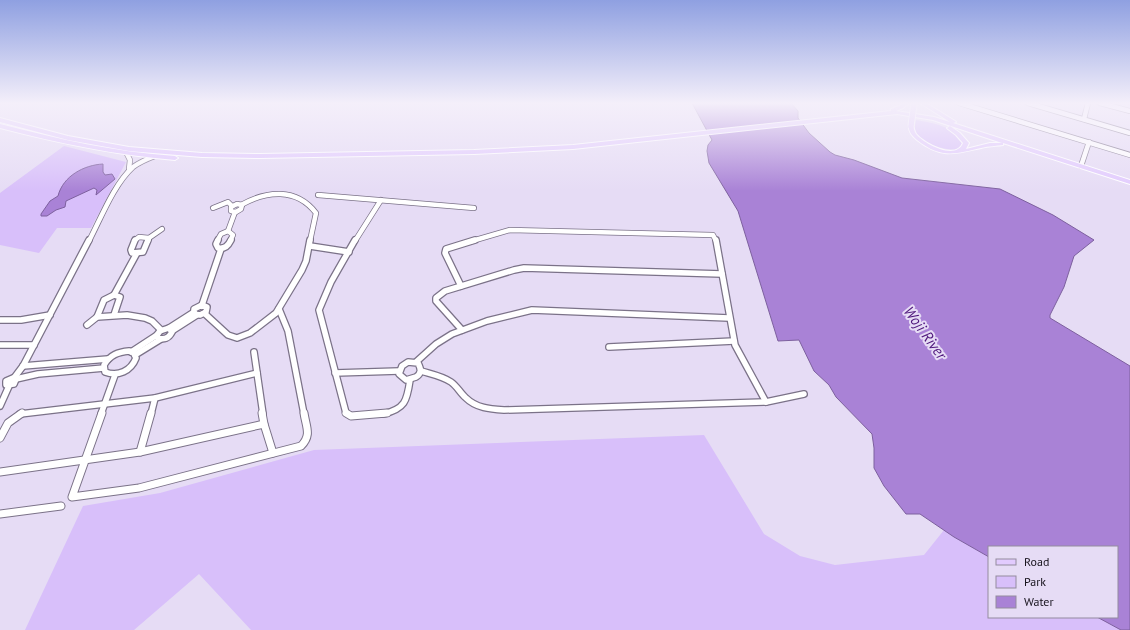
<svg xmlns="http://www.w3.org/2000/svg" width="1130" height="630" font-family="'PT Sans',sans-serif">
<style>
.green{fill:#d8bffa}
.water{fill:#a982d6;stroke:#7d609e}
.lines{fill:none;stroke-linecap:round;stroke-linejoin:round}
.minor-far2-casing{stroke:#7b7288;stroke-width:6}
.minor-far1-casing{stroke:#7b7288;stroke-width:8}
.minor-casing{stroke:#7b7288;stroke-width:9}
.major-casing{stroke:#fff;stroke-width:2}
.minor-far2{stroke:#fff;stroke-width:4.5}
.minor-far1{stroke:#fff;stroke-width:5.5}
.minor{stroke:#fff;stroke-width:7}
.major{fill:#e2cbfe;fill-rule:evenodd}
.major-bridge-casing{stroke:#fff;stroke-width:7;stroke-linecap:butt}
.major-bridge{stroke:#e2cbfe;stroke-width:5.5}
.labels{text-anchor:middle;stroke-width:4;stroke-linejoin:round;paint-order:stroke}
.water-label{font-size:15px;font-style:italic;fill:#4e167b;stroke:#e6dcf5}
</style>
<rect width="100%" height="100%" fill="#e6dcf5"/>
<g class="green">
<path d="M916,120C933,123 955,126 963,144L961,148C948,153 919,143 915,130C914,127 916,123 916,120Z"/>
<path d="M64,146L126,162L91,228H57L39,253L0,245V193Z"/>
<path d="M704,435L764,534L800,556L835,565L924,555L944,530L954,537L989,557V617H1097L1121,630H251L199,574L134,630H25L83,506L160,493L314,450Z"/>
</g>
<g class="water">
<path d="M692,103H791L798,111V118L809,133L830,152L835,155L854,160L902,178L1000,189L1053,215L1094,240L1074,256L1064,287L1050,315V318L1130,366V630H1121L1097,617H1117V547H989V557L954,537L920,514H906L884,486L874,468V448L872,434L836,397L829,385L814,371L799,340L778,341L738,211L709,163L707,151L708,145L712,140Z"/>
<path d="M103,164V172L105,175L112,174L115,179L96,195L97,190L94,188L66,201L65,207L56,210L47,216H41V214L50,201L58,196C63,176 84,165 103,164Z"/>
</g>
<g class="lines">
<g class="minor-far2-casing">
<g id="minor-far2">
<path d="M959,103L1130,155"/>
<path d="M1028,103L1130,133"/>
<path d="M1100,103L1130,111"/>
<path d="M1084,119L1088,103"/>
<path d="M127,154L130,160L129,169"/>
<path d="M1081,166L1089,142"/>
<path d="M318,195L474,208"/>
<path d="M237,204L242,205L241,209L236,212L231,211V207Z"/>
<path d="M241,205C266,191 296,187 316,213L310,241"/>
<path d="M213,208L228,202L232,206"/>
<path d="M228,231L235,212"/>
<path d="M149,238L162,229"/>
<path d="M89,241C101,218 114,184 133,167C140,162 147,159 155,156"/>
<path d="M134,241L139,237L149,238L148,241"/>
<path d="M217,241L221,234L228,231L233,235L230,241"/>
<path d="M355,241L381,200"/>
<path d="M472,241L510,230L713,235L716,241"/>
</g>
</g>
<g class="minor-far1-casing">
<g id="minor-far1">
<path d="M135,240L131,250L132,253L143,252L148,240"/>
<path d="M218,240L216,244L218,248C225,249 228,246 231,240"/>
<path d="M716,240L735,345L766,402"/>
<path d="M310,246L349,252"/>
<path d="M461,286L445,253L446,249L475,240"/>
<path d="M114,295L137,253"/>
<path d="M202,305L221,249"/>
<path d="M202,305L207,307L206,312L200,315L194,314V309Z"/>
<path d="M279,309L288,331L304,414"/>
<path d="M204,313L228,335L237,338L250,333L276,313L302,270L306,261L310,240"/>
<path d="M97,317L104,300L114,295L120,297L114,315"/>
<path d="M0,320H21L50,315"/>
<path d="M87,325L97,317L127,315L145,318L152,321L161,330"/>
<path d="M169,328L172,332C169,338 164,340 158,338L157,335L160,331Z"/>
<path d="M169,328L194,312"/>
<path d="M462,330L436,301V298L445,291L514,270L524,268L722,274"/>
<path d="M172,331L197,315"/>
<path d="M0,345H34"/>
<path d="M609,347L734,341"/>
<path d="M129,351L133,352L136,358C131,371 118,377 105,372L104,365C110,355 118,352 129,351Z"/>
<path d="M131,352L157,335"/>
<path d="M254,352L263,414"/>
<path d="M135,355L161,339"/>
<path d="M408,362L418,363C421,369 422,373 416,377L406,380L399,374L402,366Z"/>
<path d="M416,362L436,344L452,334L487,321L532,310L729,318"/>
<path d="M23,366L108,359"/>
<path d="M421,371C431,374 442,376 451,382C457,386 460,393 466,398C476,408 490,409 504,410L766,402L804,394"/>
<path d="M335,373L399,371"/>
<path d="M13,378L16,379L14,384L6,385V381Z"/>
<path d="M14,378L23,366L89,240"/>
<path d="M16,379L38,374L104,368"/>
<path d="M0,406L9,386"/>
<path d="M20,414L155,398L257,373"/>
<path d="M101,414L115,375"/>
<path d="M151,414L155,398"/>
<path d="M348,414L346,413L319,310L331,282L355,240"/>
<path d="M383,414C405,409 407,401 410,380"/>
</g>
</g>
<g class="minor-casing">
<g id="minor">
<path d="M102,413L72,497L139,488L301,446C312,435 306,427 304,413"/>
<path d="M262,413L264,424L273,453"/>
<path d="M346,413L351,416L387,413"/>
<path d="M0,438L8,423L22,413"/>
<path d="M140,452L151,413"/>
<path d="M0,472L140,452L264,424"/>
<path d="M0,514L61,506"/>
</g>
</g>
<g class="major-casing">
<g id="major">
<path d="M903,103H909L903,108L896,111L934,117L950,122L920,103H926L955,121L956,122L953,123L1130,180V184L1003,143V145C996,146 989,146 981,148C955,154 941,159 917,140C912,136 908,131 909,125H913C914,128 914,131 916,134C924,144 956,161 963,143L956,135L948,129L947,128L950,126L960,133L968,142L969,143L966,149L990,143H1002L933,120L897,114L573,149L474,154L260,158L202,157L129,151L68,140L0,122V118L68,136L129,147L202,153L260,154L474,150L573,145L891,111V109L899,106Z"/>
<path d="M0,124C59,139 114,152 175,156L178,158L175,160C115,155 58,143 0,128Z"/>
</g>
</g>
<use href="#minor-far2" class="minor-far2"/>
<use href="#minor-far1" class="minor-far1"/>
<use href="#minor" class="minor"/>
<use href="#major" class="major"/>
<g class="major-bridge-casing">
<path id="major-bridge" d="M911,126L914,104"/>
</g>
<use href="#major-bridge" class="major-bridge"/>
</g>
<linearGradient id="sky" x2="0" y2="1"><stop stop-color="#8fa0e1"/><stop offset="0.54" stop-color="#f4effa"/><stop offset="1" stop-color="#f4effa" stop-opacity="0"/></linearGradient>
<rect width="1130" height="191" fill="url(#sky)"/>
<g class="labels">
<g class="water-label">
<text transform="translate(925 333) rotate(54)" y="5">Woji River</text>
</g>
</g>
<rect x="988" y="546" width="130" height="72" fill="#e6dcf5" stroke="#938b9e"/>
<rect x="996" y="559" width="20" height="6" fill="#e2cbfe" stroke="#938b9e"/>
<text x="1024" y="566" font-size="12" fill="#16121b">Road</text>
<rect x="996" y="576" width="20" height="12" fill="#d8bffa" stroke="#938b9e"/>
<text x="1024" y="586" font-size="12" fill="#16121b">Park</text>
<rect x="996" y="596" width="20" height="12" fill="#a982d6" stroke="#938b9e"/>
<text x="1024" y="606" font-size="12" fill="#16121b">Water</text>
</svg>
